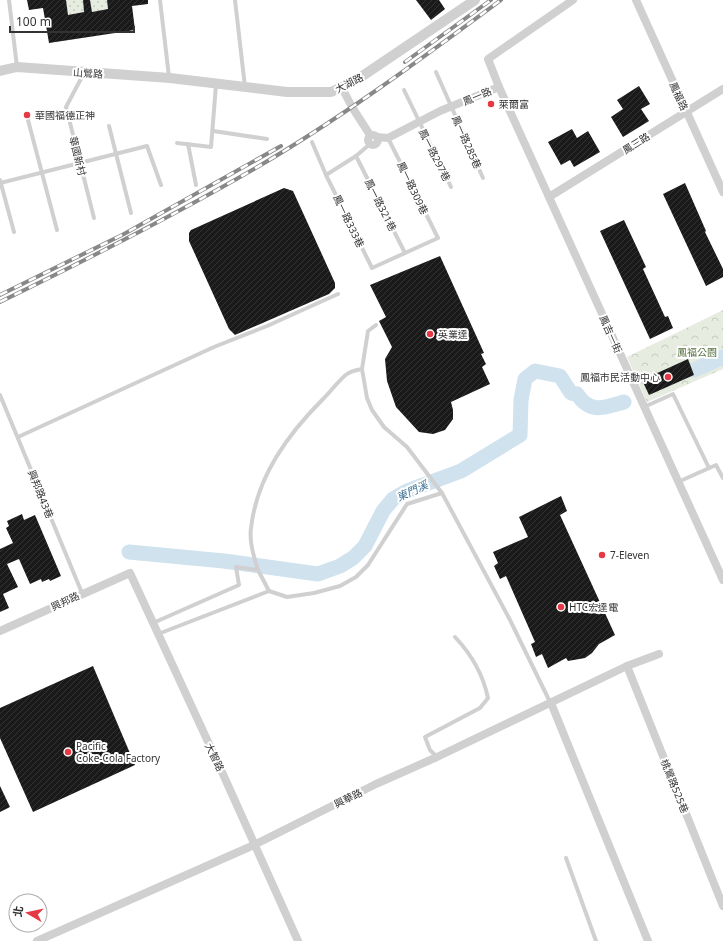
<svg xmlns="http://www.w3.org/2000/svg" width="723" height="941" font-family="'Noto Sans','Noto Sans TC',sans-serif">
<style>
.grass{fill:url(#grass-dots)}
.park{fill:url(#park-crowns)}
.lines{fill:none;stroke-linecap:round;stroke-linejoin:round}
.river{stroke:#cfe2ee;stroke-width:15}
.building{fill:url(#building-hatch)}
.service{stroke:#d0d0d0;stroke-width:4}
.minor{stroke:#d0d0d0;stroke-width:8}
.tertiary{stroke:#d0d0d0;stroke-width:10}
.rail-casing{stroke:#888;stroke-width:4}
.rail{stroke:#fff;stroke-width:2.5;stroke-dasharray:8;stroke-linecap:butt}
.poi-dot{fill:#e63946;stroke:#fff;stroke-width:1.5}
.labels{text-anchor:middle;stroke-width:4;stroke-linejoin:round;paint-order:stroke}
.street-label{font-size:10px;fill:#333;stroke:#fff}
.poi-label{font-size:10px;fill:#333;stroke:#fff;text-anchor:start}
.park-label{font-size:10px;fill:#56703f;stroke:#fff}
.water-label{font-size:11px;font-style:italic;fill:#3f7597;stroke:#fff}
</style>
<defs>
<pattern id="grass-dots" width="8" height="8" patternUnits="userSpaceOnUse"><rect width="8" height="8" fill="#e6ecdf"/><path d="M2 2h.1M6 6h.1" fill="none" stroke="#c6cbc0" stroke-width="1.8" stroke-linecap="round"/></pattern>
<pattern id="park-crowns" width="20" height="18" patternUnits="userSpaceOnUse"><rect width="20" height="18" fill="#e6ecdf"/><path d="M2 6a3 3 0 1 1 6 0M12 15a3 3 0 1 1 6 0" fill="none" stroke="#c6cbc0"/></pattern>
<pattern id="building-hatch" width="6" height="6" patternUnits="userSpaceOnUse"><rect width="6" height="6" fill="#1a1a1a"/><path d="M-1 1l2-2M0 6l6-6M5 7l2-2" fill="none" stroke="#333"/></pattern>
</defs>
<rect width="100%" height="100%" fill="#fff"/>
<g class="grass">
<path d="M66,0H83L84,12L68,15Z"/>
<path d="M90,0H107L108,9L92,12Z"/>
</g>
<path class="park" d="M723,310V369L647,402L627,357Z"/>
<g class="lines">
<g class="river">
<path d="M694,370L723,357"/>
<path d="M129,552L224,561L318,574L340,566L353,558L365,546L383,511L393,499L407,491L461,471L520,435L521,400L525,379L535,371L560,376L571,393L577,394C590,414 604,408 624,402"/>
</g>
</g>
<g class="building">
<path d="M27,0H66L68,15L84,12L83,0H90L92,12L108,9L107,0H148V4L132,6L135,30L49,43L43,8L29,10Z"/>
<path d="M416,0H439L445,9L431,20Z"/>
<path d="M639,86L650,104L641,109L649,121L623,137L611,117L623,109L617,100Z"/>
<path d="M572,129L577,138L588,131L600,152L574,167L570,160L561,165L548,142Z"/>
<path d="M685,183L706,231L705,232L723,269V277L706,286L663,194Z"/>
<path d="M284,188L293,191L335,283V288L329,294L235,335L229,329L189,241V233L191,230Z"/>
<path d="M624,220L646,267L643,269L665,317L668,316L673,328L650,339L600,231Z"/>
<path d="M440,256L484,353L481,354L486,364L482,367L490,384L451,402L453,410V419L445,430L433,434L419,432L396,407L387,381L385,359L392,347L379,321L386,317L370,285Z"/>
<path d="M688,359L694,375L649,395L642,380Z"/>
<path d="M561,496L567,511L560,515L615,635L599,644L592,653L585,658L568,661L566,658L548,668L542,654L536,657L531,644L535,642L506,576L500,579L494,566L498,563L493,552L528,537L519,517Z"/>
<path d="M22,514L24,520L35,515L61,576L50,581L49,579L42,582L41,579L30,584L19,559L7,564L18,587L3,594L9,608L0,612V549L13,543L6,528L9,526L7,521Z"/>
<path d="M93,666L135,765L33,812L0,738V708Z"/>
<path d="M0,786L10,807L0,812Z"/>
</g>
<g class="lines">
<g class="service">
<path d="M9,0L17,67"/>
<path d="M160,0L169,77"/>
<path d="M235,0L245,87"/>
<path d="M436,72L483,178"/>
<path d="M84,73L66,107L94,218"/>
<path d="M404,90L451,187"/>
<path d="M28,120L57,230"/>
<path d="M109,126L131,213"/>
<path d="M213,131L267,139"/>
<path d="M312,142L326,175L356,156L370,144"/>
<path d="M177,143L211,147L216,85"/>
<path d="M188,144L196,185"/>
<path d="M356,156L405,253"/>
<path d="M326,175L372,268L438,238L388,138"/>
<path d="M0,180L14,232"/>
<path d="M0,183L147,146L161,185"/>
<path d="M376,325L368,331L362,369L367,398L372,410L384,427L407,447L442,493L509,618L550,702"/>
<path d="M0,395L82,593"/>
<path d="M644,407L673,394L709,468"/>
<path d="M18,437L214,347L267,326L338,294"/>
<path d="M678,482L716,465L723,478"/>
<path d="M258,570C254,557 249,542 251,528C257,476 288,434 324,398C331,391 339,380 347,374C351,371 357,370 362,369"/>
<path d="M269,591L287,597L314,593L340,586L356,577L368,565L407,504L442,493"/>
<path d="M153,623L239,585L236,567L258,570L269,591L158,634"/>
<path d="M437,757L430,750L425,737L480,708L488,698C483,674 472,655 455,637"/>
<path d="M566,858L596,941"/>
</g>
<g class="minor">
<path d="M573,0L488,59L499,87L723,580"/>
<path d="M636,0L723,192"/>
<path d="M342,88L352,107L370,135"/>
<circle cx="373" cy="140" r="5"/>
<path d="M377,137L388,138L440,111L499,87"/>
<path d="M549,197L723,89"/>
<path d="M0,631L130,573L222,772L298,941"/>
<path d="M627,666L723,906"/>
<path d="M551,703L648,941"/>
<path d="M37,941L254,845L376,784L437,757L627,666L659,654"/>
</g>
<path class="tertiary" d="M0,71L17,67L170,78L287,92H331L355,81L475,0"/>
<g class="rail-casing">
<g id="rail">
<path d="M405,62L491,0"/>
<path d="M0,295L124,234L281,146"/>
<path d="M0,302C86,260 171,217 254,169C340,119 421,59 501,0"/>
</g>
</g>
<use href="#rail" class="rail"/>
</g>
<g class="poi-dot">
<circle cx="491" cy="104" r="4"/>
<circle cx="27" cy="115" r="4"/>
<circle cx="430" cy="334" r="4"/>
<circle cx="668" cy="377" r="4"/>
<circle cx="602" cy="555" r="4"/>
<circle cx="561" cy="607" r="4"/>
<circle cx="68" cy="752" r="4"/>
</g>
<g class="labels">
<g class="street-label">
<text transform="translate(88 73) rotate(4)" y="4">山鶯路</text>
<text transform="translate(349 83) rotate(-27)" y="4">大湖路</text>
<text transform="translate(477 96) rotate(-23)" y="4">鳳一路</text>
<text transform="translate(679 96) rotate(66)" y="4">鳳福路</text>
<text transform="translate(467 142) rotate(66)" y="4">鳳一路285巷</text>
<text transform="translate(636 143) rotate(-32)" y="4">鳳三路</text>
<text transform="translate(435 155) rotate(63)" y="4">鳳一路297巷</text>
<text transform="translate(78 156) rotate(76)" y="4">華國新村</text>
<text transform="translate(413 188) rotate(64)" y="4">鳳一路309巷</text>
<text transform="translate(381 205) rotate(63)" y="4">鳳一路321巷</text>
<text transform="translate(349 221) rotate(64)" y="4">鳳一路333巷</text>
<text transform="translate(611 334) rotate(66)" y="4">鳳吉一街</text>
<text transform="translate(41 494) rotate(68)" y="4">興邦路43巷</text>
<text transform="translate(65 601) rotate(-25)" y="4">興邦路</text>
<text transform="translate(215 757) rotate(64)" y="4">大智路</text>
<text transform="translate(675 786) rotate(68)" y="4">桃鶯路525巷</text>
<text transform="translate(348 798) rotate(-26)" y="4">興華路</text>
</g>
<g class="poi-label">
<text x="499" y="108">萊爾富</text>
<text x="35" y="119">華國福德正神</text>
<text x="438" y="338">英業達</text>
<text x="660" y="381" text-anchor="end">鳳福市民活動中心</text>
<text x="610" y="559">7-Eleven</text>
<text x="569" y="611">HTC宏達電</text>
<text x="76" y="750">Pacific<tspan x="76" dy="12">Coke-Cola Factory</tspan></text>
</g>
<g class="park-label">
<text x="697" y="356">鳳福公園</text>
</g>
<g class="water-label">
<text transform="translate(412 491) rotate(-25)" y="4">東門溪</text>
</g>
</g>
<g transform="translate(28 913) rotate(279)"><circle r="19" fill="#ffffff" stroke="#adadad"/>
<path d="M0-3L7 15L0 10L-7 15Z" fill="#e63946"/>
<text y="-6" font-size="11" font-weight="bold" text-anchor="middle" fill="#333333">北</text>
</g>
<path d="M10 26v6h124v-6" fill="none" stroke="#333333" stroke-width="2"/>
<text x="16" y="26" font-size="12" fill="#333333" stroke="#ffffff" stroke-width="3" paint-order="stroke">100 m</text>
</svg>
